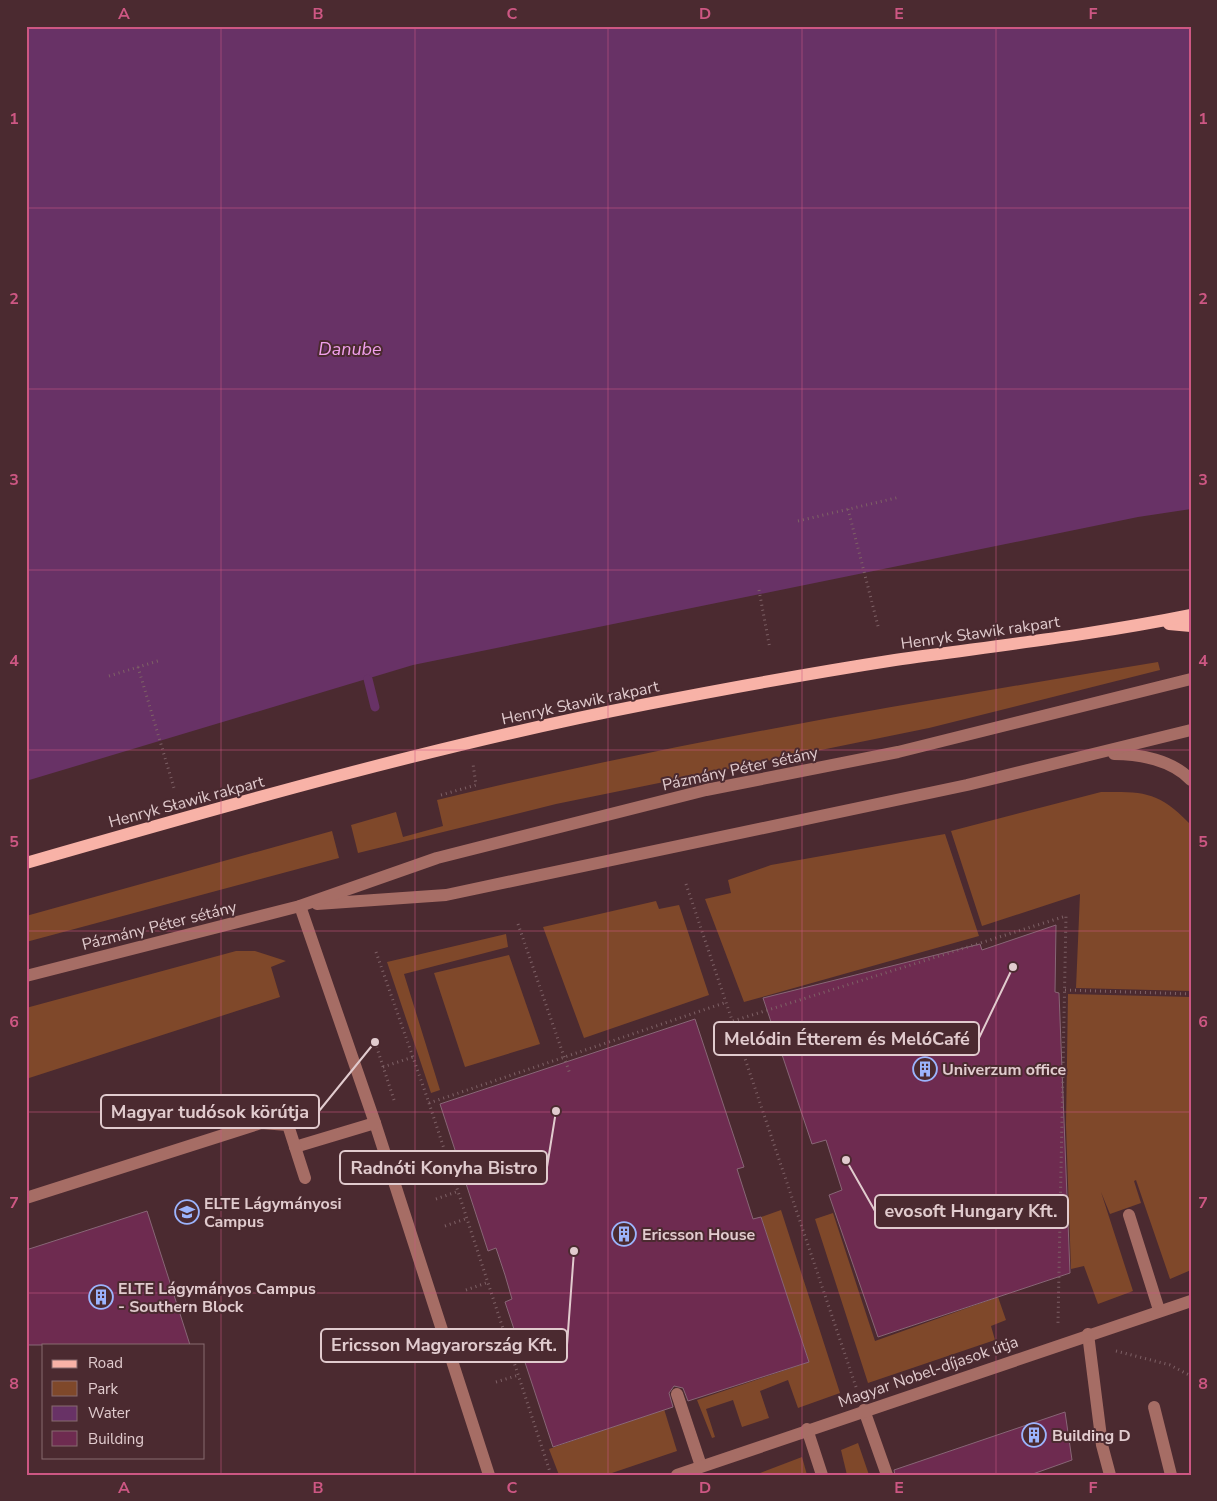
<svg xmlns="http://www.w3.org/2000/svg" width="1217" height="1501" font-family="'Nunito Sans',sans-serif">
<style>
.green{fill:#7f482a}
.water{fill:#683266}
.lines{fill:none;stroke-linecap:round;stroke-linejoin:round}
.stream{stroke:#683266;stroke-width:9}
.building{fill:#6e2b50;stroke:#886676}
.path{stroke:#7e6166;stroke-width:3;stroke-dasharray:1 4;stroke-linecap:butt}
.minor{stroke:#a66d65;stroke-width:12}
.major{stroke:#f8b2a7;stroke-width:12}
.grid{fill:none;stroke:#cd5783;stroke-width:1;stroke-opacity:0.55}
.labels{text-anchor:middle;stroke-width:4;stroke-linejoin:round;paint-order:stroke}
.street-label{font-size:16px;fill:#e1cbce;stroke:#4b2a30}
.poi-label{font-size:16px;font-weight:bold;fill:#e1cbce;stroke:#4b2a30;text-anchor:start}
.water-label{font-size:18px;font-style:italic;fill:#f1a0ec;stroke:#4b2a30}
.leader{fill:none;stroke:#e1cbce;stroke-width:2}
.callout-dot{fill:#e1cbce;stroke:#4b2a30;stroke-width:2}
.callout{fill:#4b2a30;stroke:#e1cbce;stroke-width:2}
.callout-label{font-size:18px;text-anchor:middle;font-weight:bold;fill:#e1cbce}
.neatline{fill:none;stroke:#cd5783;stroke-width:2}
.grid-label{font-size:16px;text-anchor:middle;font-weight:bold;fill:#cd5783}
</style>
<rect width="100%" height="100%" fill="#4b2a30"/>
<g class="green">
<path d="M1158,662L1160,670L929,728L556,804L358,853L351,825L396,812L403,837L443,826L437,800C675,742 917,702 1158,662Z"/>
<path d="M1101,792C1144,792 1158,791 1189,823L1191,991L1076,988L1080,894L982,926L951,831Z"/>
<path d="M332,831L339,858L26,942V916Z"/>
<path d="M945,834L979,936L744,1002L705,899L731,893L728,880L771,865Z"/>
<path d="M656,901L659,909L679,905L709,995L584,1038L543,927Z"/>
<path d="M506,934L508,947L404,974L440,1090L431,1093L387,962Z"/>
<path d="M236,951H255L286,961L271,967L280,997L26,1079V1008Z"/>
<path d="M509,955L540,1044L465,1067L434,973Z"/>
<path d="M1068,994L1191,997V1270L1170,1279L1136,1180L1134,1181L1141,1203L1110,1214L1101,1192L1133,1291L1098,1304L1084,1266L1071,1269L1066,1125Z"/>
<path d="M781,1210L840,1393L798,1408L788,1380L760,1391L769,1418L742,1427L733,1400L706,1409L715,1437L712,1438L697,1400L809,1362L761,1217Z"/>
<path d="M833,1213L875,1341L998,1297L1006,1320L991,1326L995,1340L868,1383L815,1219Z"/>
<path d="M664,1409L677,1451L606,1475H559L549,1449Z"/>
<path d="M858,1443L869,1475H847L841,1450Z"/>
<path d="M802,1457L807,1475H755Z"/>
</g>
<path class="water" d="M26,26H1191V509L1138,517L413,665L26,781Z"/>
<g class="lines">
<path class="stream" d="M368,679L375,707"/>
</g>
<g class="building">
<path d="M1056,925L1055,992L1059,993L1070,1273L878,1337L829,1195L842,1190L826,1140L812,1144L763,998L980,944L982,950Z"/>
<path d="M695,1019L744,1167L737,1169L753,1219L761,1217L809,1362L688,1401L683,1388L674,1386L669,1393L673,1407L553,1447L505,1302L512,1299L505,1275L496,1248L488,1251L440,1104Z"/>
<path d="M147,1211L190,1345H26V1250Z"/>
<path d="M1065,1412L1072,1460L1030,1475H895L894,1470Z"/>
</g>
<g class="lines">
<g class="path">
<path d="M848,509L879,630"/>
<path d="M798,521L900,497"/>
<path d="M759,590L770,649"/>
<path d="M138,667L174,788"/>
<path d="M109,676L161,660"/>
<path d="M441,795L476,785L473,764"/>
<path d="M686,884L857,1390"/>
<path d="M518,924L570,1074"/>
<path d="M376,952L429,1103L551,1475"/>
<path d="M1065,990L1191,994"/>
<path d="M733,1021L1066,916L1058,1323"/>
<path d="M375,1042L395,1103"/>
<path d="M383,1067L413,1057"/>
<path d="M429,1103L727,1002"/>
<path d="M436,1199L459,1191"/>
<path d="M445,1226L468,1218"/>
<path d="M466,1290L489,1282"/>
<path d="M1116,1351L1170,1365L1191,1376"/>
<path d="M496,1382L519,1375"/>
</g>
<g class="minor">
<path d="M1114,754C1140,754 1172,760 1191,780"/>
<path d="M317,904L446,895L967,785L1191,730"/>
<path d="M300,906L375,1123L489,1475"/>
<path d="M26,976L300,906L437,858L706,790L898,752L1191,679"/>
<path d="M295,1147L375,1123"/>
<path d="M26,1198L261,1123L288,1125L305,1178"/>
<path d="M1129,1215L1159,1310"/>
<path d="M1088,1334L1102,1445L1110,1475"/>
<path d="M677,1394L701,1466"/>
<path d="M1154,1407L1171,1475"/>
<path d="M864,1410L887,1475"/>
<path d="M807,1429L822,1475"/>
<path d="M677,1475L1191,1301"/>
</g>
<g class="major">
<path d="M1169,624L1191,626"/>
<path d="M26,863C231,804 437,745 647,704C729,688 812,673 895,660C993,646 1093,635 1191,615"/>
</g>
</g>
<path class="grid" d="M221,26V1475M415,26V1475M608,26V1475M802,26V1475M996,26V1475M26,208H1191M26,389H1191M26,570H1191M26,750H1191M26,931H1191M26,1112H1191M26,1293H1191"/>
<defs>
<g id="building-ring" transform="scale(1.25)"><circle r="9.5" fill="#4b2a30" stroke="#9cb4fd" stroke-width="1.5"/><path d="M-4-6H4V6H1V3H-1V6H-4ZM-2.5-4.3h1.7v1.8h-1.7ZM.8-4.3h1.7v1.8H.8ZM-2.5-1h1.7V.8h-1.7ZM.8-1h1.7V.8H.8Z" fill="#9cb4fd"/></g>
<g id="university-ring" transform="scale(1.25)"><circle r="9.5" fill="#4b2a30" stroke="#9cb4fd" stroke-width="1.5"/><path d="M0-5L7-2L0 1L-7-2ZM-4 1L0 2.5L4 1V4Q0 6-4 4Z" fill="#9cb4fd"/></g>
</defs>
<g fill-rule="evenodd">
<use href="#building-ring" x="925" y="1069"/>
<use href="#university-ring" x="187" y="1212"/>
<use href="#building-ring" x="624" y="1234"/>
<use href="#building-ring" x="101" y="1297"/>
<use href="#building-ring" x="1034" y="1435"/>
</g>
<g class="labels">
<g class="street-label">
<text transform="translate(980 632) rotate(-8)" y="6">Henryk Sławik rakpart</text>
<text transform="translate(580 702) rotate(-12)" y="6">Henryk Sławik rakpart</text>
<text transform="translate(740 768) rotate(-12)" y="6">Pázmány Péter sétány</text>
<text transform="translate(186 801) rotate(-15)" y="6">Henryk Sławik rakpart</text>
<text transform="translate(159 925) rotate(-14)" y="6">Pázmány Péter sétány</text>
<text transform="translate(928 1371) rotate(-19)" y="6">Magyar Nobel-díjasok útja</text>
</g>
<g class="poi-label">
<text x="942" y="1075">Univerzum office</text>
<text x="204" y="1209">ELTE Lágymányosi<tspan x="204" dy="18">Campus</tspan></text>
<text x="642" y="1240">Ericsson House</text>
<text x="118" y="1294">ELTE Lágymányos Campus<tspan x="118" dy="18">- Southern Block</tspan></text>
<text x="1052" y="1441">Building D</text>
</g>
<g class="water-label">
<text x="350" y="355">Danube</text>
</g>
</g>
<path class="leader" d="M1013 967L979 1038M375 1042L319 1111M556 1111L547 1167M846 1160L875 1211M574 1251L567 1345"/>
<g class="callout-dot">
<circle cx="1013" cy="967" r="5"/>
<circle cx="375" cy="1042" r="5"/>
<circle cx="556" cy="1111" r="5"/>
<circle cx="846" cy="1160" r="5"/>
<circle cx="574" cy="1251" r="5"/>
</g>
<g class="callout">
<rect x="714" y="1022" width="265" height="33" rx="5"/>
<rect x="101" y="1095" width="218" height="33" rx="5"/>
<rect x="340" y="1151" width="207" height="33" rx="5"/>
<rect x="875" y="1195" width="193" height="33" rx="5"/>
<rect x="321" y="1329" width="246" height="33" rx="5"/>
</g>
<g class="callout-label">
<text x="847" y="1045">Melódin Étterem és MelóCafé</text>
<text x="210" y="1118">Magyar tudósok körútja</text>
<text x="444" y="1174">Radnóti Konyha Bistro</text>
<text x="971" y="1217">evosoft Hungary Kft.</text>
<text x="444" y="1351">Ericsson Magyarország Kft.</text>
</g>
<rect width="1217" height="1501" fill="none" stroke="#4b2a30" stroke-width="55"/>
<rect x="42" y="1344" width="162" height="115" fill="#4b2a30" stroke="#876a6f"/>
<rect x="52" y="1360" width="25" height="8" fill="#f8b2a7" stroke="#876a6f"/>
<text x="88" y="1368" font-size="15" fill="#e1cbce">Road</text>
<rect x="52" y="1381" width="25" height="15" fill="#7f482a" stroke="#876a6f"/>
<text x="88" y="1394" font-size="15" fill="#e1cbce">Park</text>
<rect x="52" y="1406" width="25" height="15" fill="#683266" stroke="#876a6f"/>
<text x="88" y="1418" font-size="15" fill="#e1cbce">Water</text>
<rect x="52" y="1431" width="25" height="15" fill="#6e2b50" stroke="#876a6f"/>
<text x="88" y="1444" font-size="15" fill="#e1cbce">Building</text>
<rect x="28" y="28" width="1162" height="1446" class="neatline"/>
<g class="grid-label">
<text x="124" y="19">A</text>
<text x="318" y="19">B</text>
<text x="512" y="19">C</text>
<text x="705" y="19">D</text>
<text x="899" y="19">E</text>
<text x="1093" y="19">F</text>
<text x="14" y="124">1</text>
<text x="1203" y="124">1</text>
<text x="14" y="304">2</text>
<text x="1203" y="304">2</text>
<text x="14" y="485">3</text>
<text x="1203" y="485">3</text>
<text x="14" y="666">4</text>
<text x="1203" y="666">4</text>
<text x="14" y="847">5</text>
<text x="1203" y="847">5</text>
<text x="14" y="1027">6</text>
<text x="1203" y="1027">6</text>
<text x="14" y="1208">7</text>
<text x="1203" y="1208">7</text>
<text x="14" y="1389">8</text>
<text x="1203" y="1389">8</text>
<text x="124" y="1493">A</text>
<text x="318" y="1493">B</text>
<text x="512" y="1493">C</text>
<text x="705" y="1493">D</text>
<text x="899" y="1493">E</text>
<text x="1093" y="1493">F</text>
</g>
</svg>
